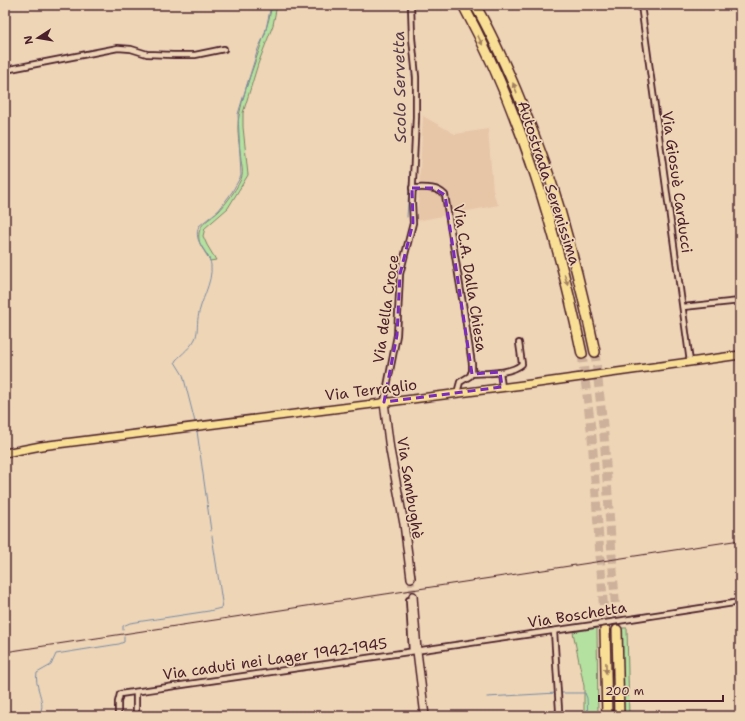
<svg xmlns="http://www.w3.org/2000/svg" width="745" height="721" font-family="'Shantell Sans',sans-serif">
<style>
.built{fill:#e7c6a8}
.green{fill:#b4e1a0;stroke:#7f8066}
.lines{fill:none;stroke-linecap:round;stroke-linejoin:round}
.stream{stroke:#788ba5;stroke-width:1}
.secondary-tunnel{stroke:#cdb19a;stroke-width:7;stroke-dasharray:7 3.5;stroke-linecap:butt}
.highway-tunnel{stroke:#cdb19a;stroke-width:9;stroke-dasharray:9 4.5;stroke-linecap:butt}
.street-casing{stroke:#4a1f2b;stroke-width:8}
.secondary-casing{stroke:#4a1f2b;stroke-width:10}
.primary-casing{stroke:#4a1f2b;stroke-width:10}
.highway-casing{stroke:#4a1f2b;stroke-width:12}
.street{stroke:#eed5b6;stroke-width:4.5}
.secondary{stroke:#eed5b6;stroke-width:7}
.primary{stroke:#f9df96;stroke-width:7}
.highway{stroke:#f9df96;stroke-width:9}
.rail{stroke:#4a1f2b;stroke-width:1}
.street-bridge-casing{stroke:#4a1f2b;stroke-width:8;stroke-linecap:butt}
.street-bridge{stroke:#eed5b6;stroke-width:4.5}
.oneway{fill:#a27f60}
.marked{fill:none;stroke:#7b2cbf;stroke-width:3;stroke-dasharray:8 5;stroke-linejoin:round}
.labels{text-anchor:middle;stroke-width:3.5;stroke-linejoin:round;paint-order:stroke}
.street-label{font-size:15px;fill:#4a1f2b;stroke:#eed5b6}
.water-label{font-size:16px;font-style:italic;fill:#553a4a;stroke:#eed5b6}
</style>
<rect width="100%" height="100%" fill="#eed5b6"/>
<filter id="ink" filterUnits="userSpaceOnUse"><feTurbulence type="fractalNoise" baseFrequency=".025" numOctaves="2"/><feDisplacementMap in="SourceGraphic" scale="8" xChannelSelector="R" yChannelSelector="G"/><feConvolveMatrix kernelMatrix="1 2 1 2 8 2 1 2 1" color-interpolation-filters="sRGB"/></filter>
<g filter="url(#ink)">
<path class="built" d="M423,116L455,134L488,129L493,190L496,201L499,205L417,221Z"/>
<g class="green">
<path d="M272,5H277L273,25L258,64L243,113V127L248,175L228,208L205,228L203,236L207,245L216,260L210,261C207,254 200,247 199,240C197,224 208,221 218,212C225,205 240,185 242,176C243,172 242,166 241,161C240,147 236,130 239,116C246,78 265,43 272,5Z"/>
<path d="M597,628L598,716H584V686L573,632Z"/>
<path d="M621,628H627L629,716H623Z"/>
</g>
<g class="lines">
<g class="stream">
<path d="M408,5L414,106"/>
<path d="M407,217L414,116"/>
<path d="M195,422L183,375L175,362L176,360C182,354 191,347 195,339C198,333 197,325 198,318C200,301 213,283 211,265C209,251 192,242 199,226L219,210L232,192L241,176L238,114L258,49L265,34L271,5"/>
<path d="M197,431L211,531"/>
<path d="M123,630V626L130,623L209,611L221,608L222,602L212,536"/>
<path d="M560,693H585L587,698L588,716"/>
<path d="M487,697L557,693"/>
<path d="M13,716L34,714L41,711C45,700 34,686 37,673L51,665L56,654L119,644L124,642V637"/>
</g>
<path class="secondary-tunnel" d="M411,578L413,596"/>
<g class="highway-tunnel">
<path d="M595,352L604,435L617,630"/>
<path d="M582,354L592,437L605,629"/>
</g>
<g class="street-casing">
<g id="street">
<path d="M641,5L690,362"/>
<path d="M5,70L118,48L131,49L147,54L173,55H195L224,49"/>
<path d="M412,188C424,188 436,186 445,195L463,304L472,364V371L470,376L460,382L457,393"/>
<path d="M683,307L740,301"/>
<path d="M500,372L502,387"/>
<path d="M471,374C486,373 511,374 522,364L519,343"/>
<path d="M384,402L397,335L400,274L413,223L412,202L416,117V77L412,38L411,5"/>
<path d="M409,600L412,651"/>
<path d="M624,620L740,602"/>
<path d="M554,631L559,710L557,716"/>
<path d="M136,692V716"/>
<path d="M118,716V702L120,694L593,625"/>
</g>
</g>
<g class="secondary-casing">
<g id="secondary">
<path d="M384,402L390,450L404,524L411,578"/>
<path d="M413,596L417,651L425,716"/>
</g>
</g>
<g class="primary-casing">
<path id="primary" d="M5,453L41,446L531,384L740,355"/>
</g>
<g class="highway-casing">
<g id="highway">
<path d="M463,5C522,114 557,234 582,354"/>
<path d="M475,5C491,32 504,62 516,90C534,134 552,179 564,225C576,267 586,309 595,352"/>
<path d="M605,629L607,716"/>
<path d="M617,630L619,716"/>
</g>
</g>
<use href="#street" class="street"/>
<use href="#secondary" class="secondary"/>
<use href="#primary" class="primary"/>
<use href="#highway" class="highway"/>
<path class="rail" d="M5,652L740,540"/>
<g class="street-bridge-casing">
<path id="street-bridge" d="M593,625L624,620"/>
</g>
<use href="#street-bridge" class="street-bridge"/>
</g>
<defs><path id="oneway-solid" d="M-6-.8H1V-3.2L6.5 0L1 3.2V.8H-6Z"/></defs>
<g class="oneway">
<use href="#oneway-solid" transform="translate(480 40) rotate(64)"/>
<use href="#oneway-solid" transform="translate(515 88) rotate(-113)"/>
<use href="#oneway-solid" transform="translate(566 280) rotate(75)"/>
<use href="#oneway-solid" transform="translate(606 668) rotate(89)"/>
</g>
</g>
<path class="marked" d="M412,188H434L445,195L472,374L500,372L502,387L384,402L397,335L400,274L413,223Z"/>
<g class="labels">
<g class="street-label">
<text transform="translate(677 182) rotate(82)" y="5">Via Giosuè Carducci</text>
<text transform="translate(549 183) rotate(72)" y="5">Autostrada Serenissima</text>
<text transform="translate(470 278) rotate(81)" y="5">Via C.A. Dalla Chiesa</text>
<text transform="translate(386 309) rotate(-82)" y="5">Via della Croce</text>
<text transform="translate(371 390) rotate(-7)" y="5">Via Terraglio</text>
<text transform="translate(410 488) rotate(81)" y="5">Via Sambughè</text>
<text transform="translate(577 615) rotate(-9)" y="5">Via Boschetta</text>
<text transform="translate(275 659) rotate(-8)" y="5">Via caduti nei Lager 1942-1945</text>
</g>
<g class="water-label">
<text transform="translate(399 87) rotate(-91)" y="6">Scolo Servetta</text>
</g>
</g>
<rect width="745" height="721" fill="none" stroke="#eed5b6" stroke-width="20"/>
<rect x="10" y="10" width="725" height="701" fill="none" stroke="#4a1f2b" stroke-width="1.5" filter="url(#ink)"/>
<g transform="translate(38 38) rotate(258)" stroke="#eed5b6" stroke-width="3" paint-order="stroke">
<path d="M0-3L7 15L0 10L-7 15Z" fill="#4a1f2b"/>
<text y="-6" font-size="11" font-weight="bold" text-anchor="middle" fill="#4a1f2b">N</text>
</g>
<path d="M599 695v6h124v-6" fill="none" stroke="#4a1f2b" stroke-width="2"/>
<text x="605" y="695" font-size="12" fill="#4a1f2b" stroke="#eed5b6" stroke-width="3" paint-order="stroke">200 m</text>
</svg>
